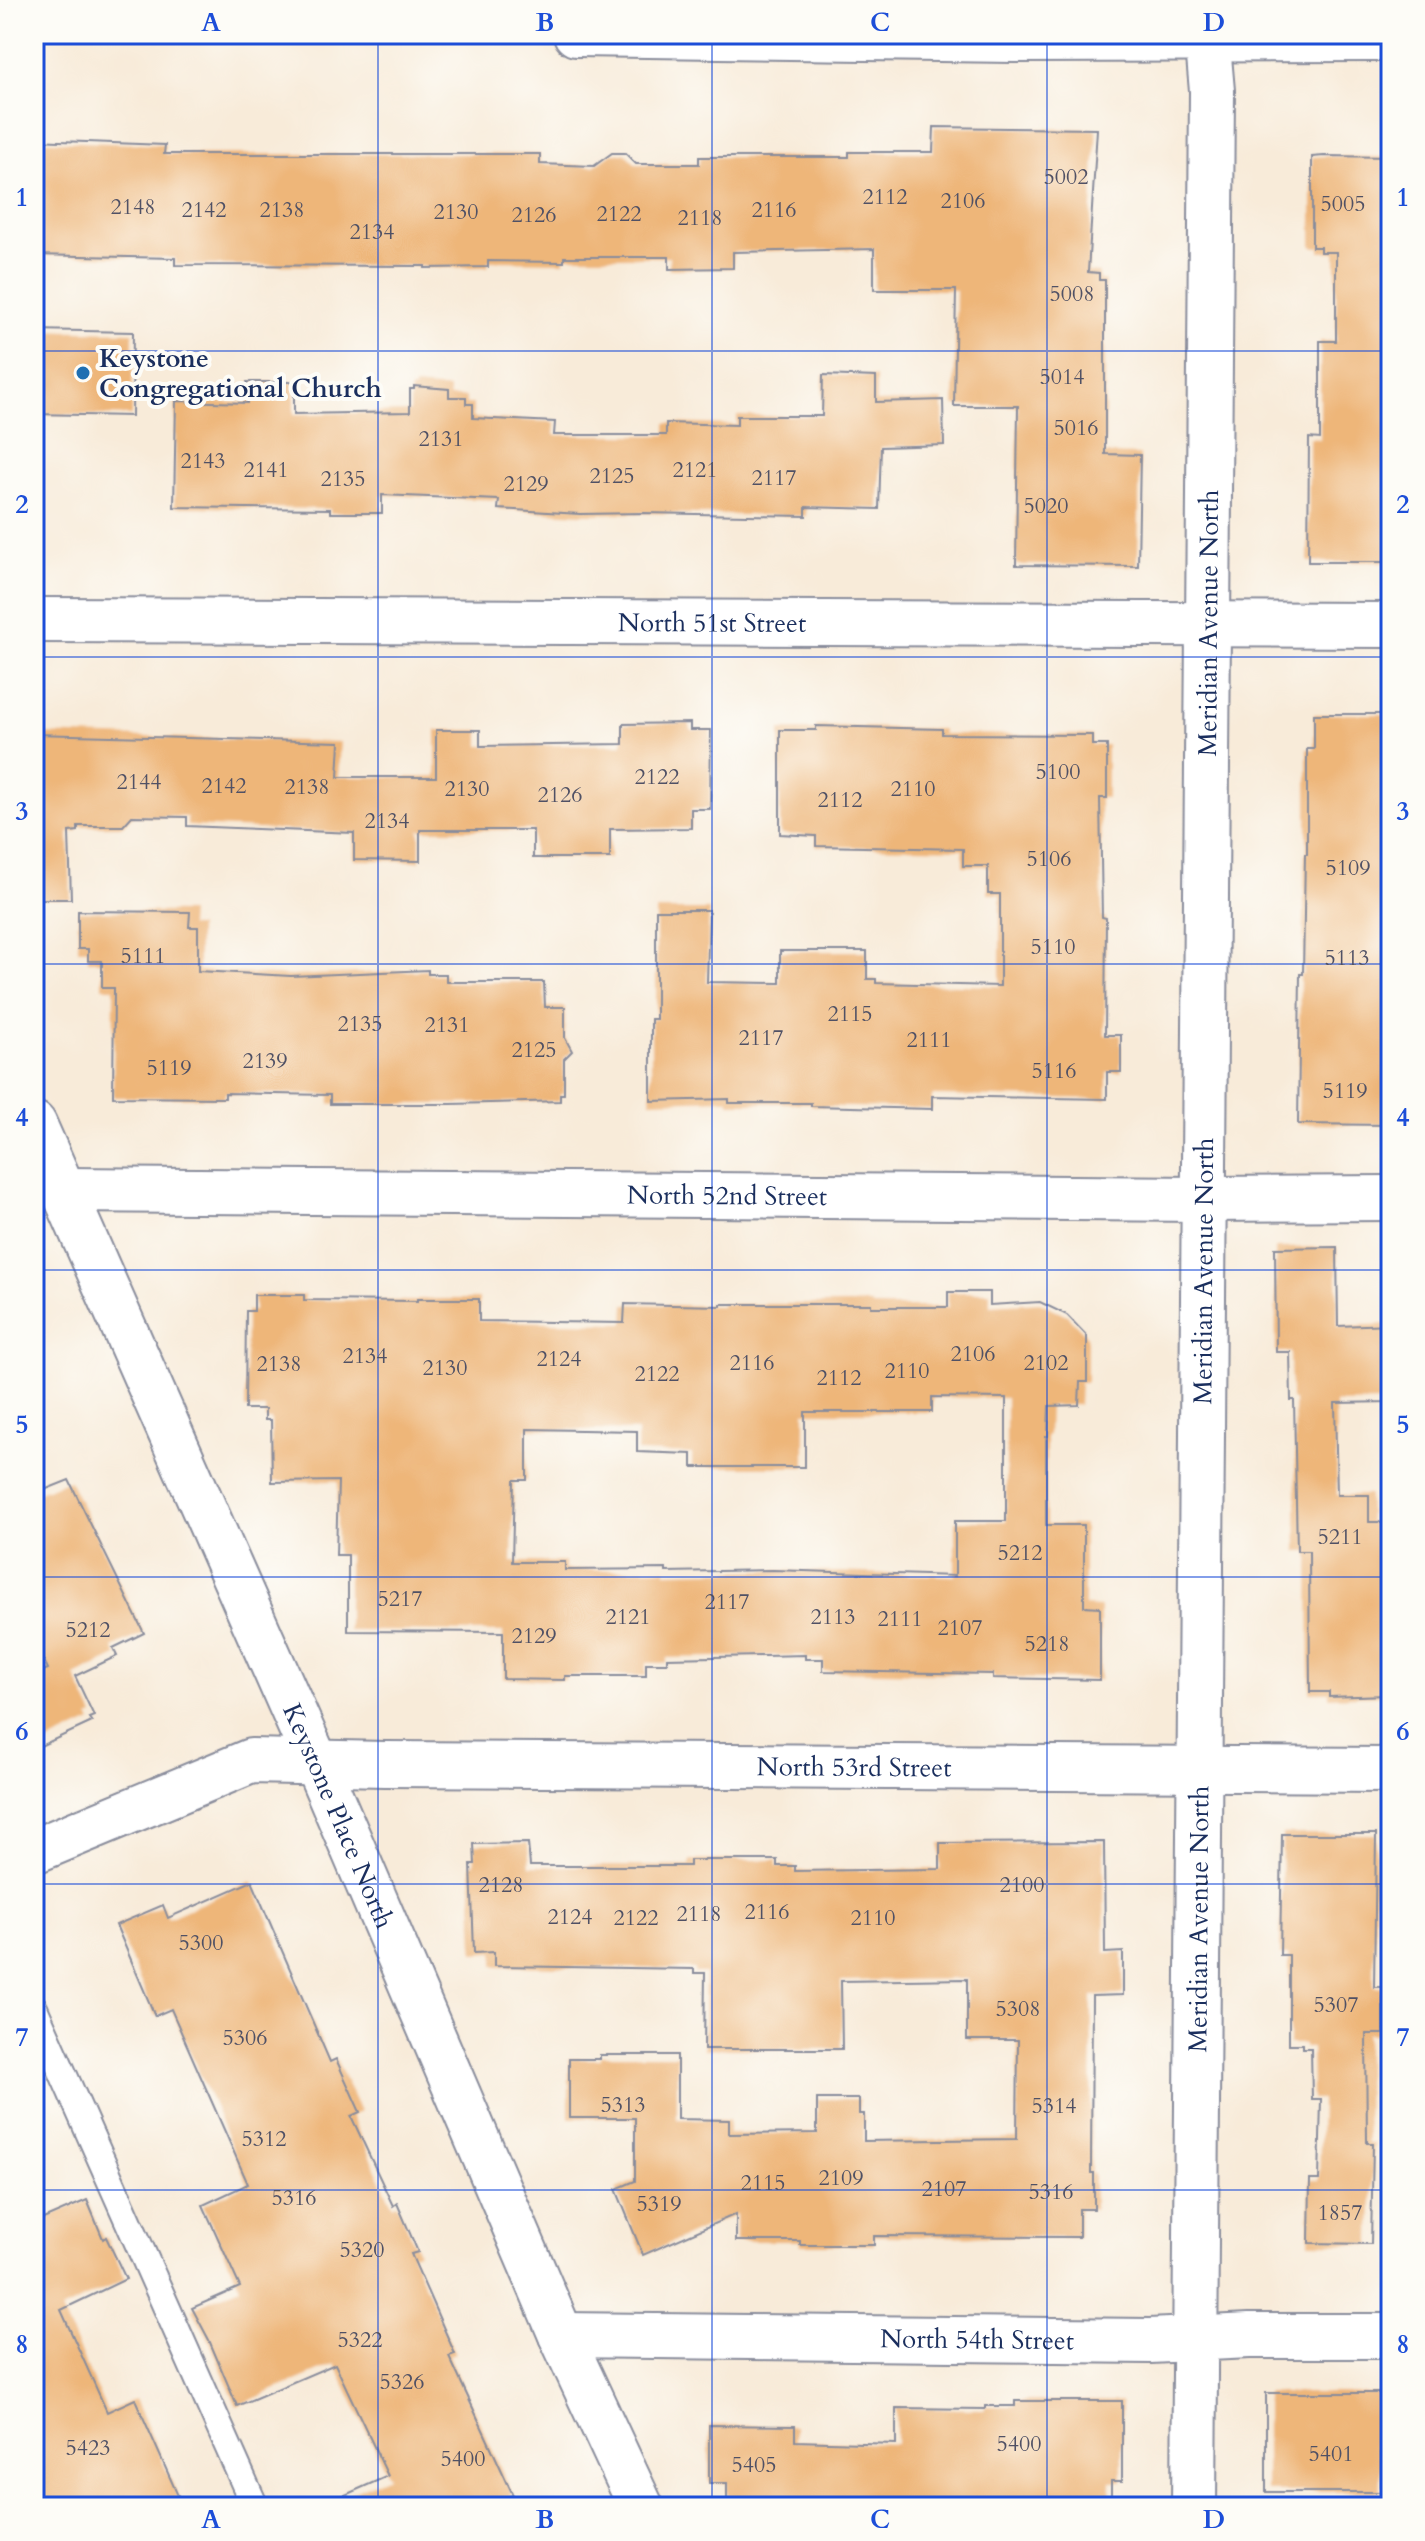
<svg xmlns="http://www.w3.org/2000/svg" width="1425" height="2541" font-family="Cardo,serif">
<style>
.building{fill:#eeb679;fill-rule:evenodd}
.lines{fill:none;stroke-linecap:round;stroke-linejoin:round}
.service-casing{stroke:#8a8d9c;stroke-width:30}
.minor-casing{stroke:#8a8d9c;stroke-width:48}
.tertiary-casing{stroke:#8a8d9c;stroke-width:48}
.secondary-casing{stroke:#8a8d9c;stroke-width:48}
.service{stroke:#fff;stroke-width:26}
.minor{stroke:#fff;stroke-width:44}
.tertiary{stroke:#fff;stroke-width:44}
.secondary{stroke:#fff;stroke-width:44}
.grid{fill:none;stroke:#1d4ed8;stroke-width:2;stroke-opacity:0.55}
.poi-dot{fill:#1f6fb2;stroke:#fdfcf7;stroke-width:3}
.labels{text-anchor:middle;stroke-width:8;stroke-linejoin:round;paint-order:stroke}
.number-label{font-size:22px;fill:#505165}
.poi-label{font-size:26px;font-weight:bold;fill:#1b2f5e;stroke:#fdfcf7;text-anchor:start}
.street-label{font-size:26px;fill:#1b2f5e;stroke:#fdfcf7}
.neatline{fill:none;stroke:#1d4ed8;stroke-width:3}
.grid-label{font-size:26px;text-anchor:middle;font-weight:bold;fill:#1d4ed8}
</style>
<rect width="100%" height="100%" fill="#fdfcf7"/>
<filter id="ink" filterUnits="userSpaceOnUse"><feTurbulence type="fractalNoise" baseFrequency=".0125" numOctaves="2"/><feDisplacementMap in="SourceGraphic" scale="16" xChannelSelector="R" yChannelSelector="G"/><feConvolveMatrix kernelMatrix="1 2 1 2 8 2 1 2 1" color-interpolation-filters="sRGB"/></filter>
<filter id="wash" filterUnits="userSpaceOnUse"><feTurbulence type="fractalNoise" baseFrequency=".006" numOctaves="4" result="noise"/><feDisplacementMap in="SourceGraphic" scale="32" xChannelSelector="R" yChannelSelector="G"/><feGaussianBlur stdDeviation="1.8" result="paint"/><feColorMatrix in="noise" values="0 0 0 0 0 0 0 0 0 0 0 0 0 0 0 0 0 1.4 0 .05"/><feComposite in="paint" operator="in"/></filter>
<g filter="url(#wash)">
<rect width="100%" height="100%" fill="#f8ebd9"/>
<g id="blocks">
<g class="building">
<path d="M934,127L1097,129L1088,272L1099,273V280H1105V454L1140,455L1138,566L1016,565L1018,406H954L956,290H874V249L733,252V268L669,269V257H564V262L488,261V267L425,268V266L175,265V258L34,255V140L165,145L164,154H540V164L594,166L612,153H625L636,164H699V157H849V152H933Z"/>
<path d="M1324,156L1391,157V562H1308L1309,438L1320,439V341H1336V252H1320V247H1312V157Z"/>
<path d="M34,330L133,332L132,416L34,414Z"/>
<path d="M823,375L876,377V402L943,400L944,445L881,447L879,509L806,507V516L644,513L580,514L498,509L499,500L382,495V513H330V509L174,507L176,401L247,403V382H294V414L410,412V389H414V386L449,389V397H466V404H473V418L555,422L554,435H666V423L737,425V416H822Z"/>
<path d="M1314,714H1391V1125L1298,1124L1300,974H1303L1305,854H1307V749H1314Z"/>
<path d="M690,723V730H711L710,809H691V828L610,829V858H533V830H420V861L354,860V833L187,826V817L132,816L123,826H78V831L69,832L71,899H34V734L340,742L338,777H436V730H480V746L623,744V724Z"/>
<path d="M816,726L942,729V734L1092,735V745H1107V798H1100L1102,917L1106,918L1105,1035H1121V1072H1107V1099L932,1096V1109L811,1106V1103H729V1099L651,1101V1019H656V910H709L707,982L780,983V951H867V979H876V983L1000,986V894H988V866H963V849L816,846V836L780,834V730H816Z"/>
<path d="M78,911L190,912L189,927H198V971L291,976L428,970V974H446V982H544L545,1007H565V1038L572,1051L564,1059V1094H560V1101L451,1104H330V1095L225,1093V1098L113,1097L114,988H102V961H88V949H78Z"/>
<path d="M1337,1247L1338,1326L1391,1324V1402L1335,1403L1337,1495H1369V1522H1387V1551H1391V1688H1386V1695L1329,1697V1692H1310L1309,1551H1297L1294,1400H1291L1290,1352H1276L1275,1248Z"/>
<path d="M948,1292H990V1305L1040,1302L1067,1315L1087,1336V1382H1080L1079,1405L1049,1406L1048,1436H1046V1525H1084V1606L1100,1607V1680L993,1678V1674L823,1671V1659H805V1655L667,1658V1663H646V1676H565V1680L503,1679V1632L348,1631V1555H336L338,1481L272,1482L271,1420H265V1409H245L246,1311H254V1295H304V1300L417,1301V1299H479V1321L624,1323L625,1304L721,1306V1304H871V1307H948ZM932,1397L1006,1398V1521H955V1576L773,1570L666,1572V1569L565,1570V1562H512L514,1480H527V1429L637,1431V1452L692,1454V1467H805V1412H932Z"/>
<path d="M69,1480L144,1633L113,1648L117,1656L75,1676L94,1716L89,1718L92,1722L34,1749V1675L48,1669L34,1639V1494Z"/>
<path d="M1282,1834H1376L1374,1987H1383V2034H1366L1367,2143H1373L1371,2244L1309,2243L1310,2180H1319L1321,2099H1312L1311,2048H1303V2044H1289V1955H1280Z"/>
<path d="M1104,1842L1105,1953L1123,1952V1995L1092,1996L1091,2173H1094V2209H1079V2237L874,2236V2245H800V2241H736V2214L643,2255L616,2189L635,2181V2118H569V2059H600V2055H677V2119L729,2120V2134L817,2133V2099H859V2114H864V2141L1017,2139L1018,2040H967V1979L841,1981L842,2049H704L705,1973H694V1969L494,1966V1952L474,1953L471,1864H475L474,1844L528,1843L530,1866H690V1860H777V1866H795V1871L940,1869V1843Z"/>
<path d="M252,1881L330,2062L336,2059L360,2112L351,2116L393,2206L397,2203L418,2252L411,2254L455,2354L449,2356L513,2495L485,2507H318L388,2476L335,2364L237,2406L209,2340L192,2308L240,2287L203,2205L248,2184L171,2009L155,2016L116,1925L163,1905L168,1918Z"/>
<path d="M87,2200L103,2239L106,2237L126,2279L61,2310L107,2412L135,2399L183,2507H40L34,2493V2223Z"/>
<rect x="1266" y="2393" width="115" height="99"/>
<path d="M1015,2401H1122V2481H1111V2507H752V2505H727V2483H709V2425L795,2426V2441L896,2444V2408L985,2409V2406H1015Z"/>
</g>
</g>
</g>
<g filter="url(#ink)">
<use href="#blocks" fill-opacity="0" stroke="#8a8d9c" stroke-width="2"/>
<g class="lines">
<g class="service-casing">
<path id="service" d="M34,2008L255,2507"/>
</g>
<g class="minor-casing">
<g id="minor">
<path id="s1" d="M34,620L1391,625"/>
<path id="s2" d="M34,1124L316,1762L561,2335L641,2507"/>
<path id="s3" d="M63,1190L1203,1199L1391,1198"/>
<path id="s4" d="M34,1851L251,1761L385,1764L1391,1770"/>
<path id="s5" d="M561,2335L1150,2341L1249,2336H1391"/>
</g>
</g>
<g class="tertiary-casing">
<g id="tertiary">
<path id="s6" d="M1194,2507L1212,91L1207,34"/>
</g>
</g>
<g class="secondary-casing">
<path id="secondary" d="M576,34L1014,40L1391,39"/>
</g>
<use href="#service" class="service"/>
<use href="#minor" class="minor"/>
<use href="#tertiary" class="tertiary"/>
<use href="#secondary" class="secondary"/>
</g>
</g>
<path class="grid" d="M378,34V2507M712,34V2507M1047,34V2507M34,351H1391M34,657H1391M34,964H1391M34,1270H1391M34,1577H1391M34,1884H1391M34,2190H1391"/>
<circle class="poi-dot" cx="83" cy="373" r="8"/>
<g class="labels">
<g class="number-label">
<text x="1066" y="184">5002</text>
<text x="885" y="204">2112</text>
<text x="963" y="208">2106</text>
<text x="1343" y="211">5005</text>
<text x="133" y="214">2148</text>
<text x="204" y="217">2142</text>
<text x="282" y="217">2138</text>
<text x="774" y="217">2116</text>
<text x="456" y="219">2130</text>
<text x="619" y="221">2122</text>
<text x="534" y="222">2126</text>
<text x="700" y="225">2118</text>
<text x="372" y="239">2134</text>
<text x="1072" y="301">5008</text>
<text x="1062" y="384">5014</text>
<text x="1076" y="435">5016</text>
<text x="441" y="446">2131</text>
<text x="203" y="468">2143</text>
<text x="266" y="477">2141</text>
<text x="695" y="477">2121</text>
<text x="612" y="483">2125</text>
<text x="774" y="485">2117</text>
<text x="343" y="486">2135</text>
<text x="526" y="491">2129</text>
<text x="1046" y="513">5020</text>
<text x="1058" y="779">5100</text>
<text x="657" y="784">2122</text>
<text x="139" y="789">2144</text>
<text x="224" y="793">2142</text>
<text x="307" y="794">2138</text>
<text x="467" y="796">2130</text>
<text x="913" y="796">2110</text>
<text x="560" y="802">2126</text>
<text x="840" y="807">2112</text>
<text x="387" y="828">2134</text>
<text x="1049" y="866">5106</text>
<text x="1348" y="875">5109</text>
<text x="1053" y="954">5110</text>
<text x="143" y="963">5111</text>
<text x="1347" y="965">5113</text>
<text x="850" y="1021">2115</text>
<text x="360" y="1031">2135</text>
<text x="447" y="1032">2131</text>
<text x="761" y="1045">2117</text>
<text x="929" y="1047">2111</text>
<text x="534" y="1057">2125</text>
<text x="265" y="1068">2139</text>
<text x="169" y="1075">5119</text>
<text x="1054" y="1078">5116</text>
<text x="1345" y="1098">5119</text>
<text x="973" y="1361">2106</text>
<text x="365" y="1363">2134</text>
<text x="559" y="1366">2124</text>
<text x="752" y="1370">2116</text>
<text x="1046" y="1370">2102</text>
<text x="279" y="1371">2138</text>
<text x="445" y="1375">2130</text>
<text x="907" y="1378">2110</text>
<text x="657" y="1381">2122</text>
<text x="839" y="1385">2112</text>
<text x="1340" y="1544">5211</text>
<text x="1020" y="1560">5212</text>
<text x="400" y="1606">5217</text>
<text x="727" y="1609">2117</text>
<text x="628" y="1624">2121</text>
<text x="833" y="1624">2113</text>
<text x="900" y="1626">2111</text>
<text x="960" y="1635">2107</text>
<text x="88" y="1637">5212</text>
<text x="534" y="1643">2129</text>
<text x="1047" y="1651">5218</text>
<text x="501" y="1892">2128</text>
<text x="1022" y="1892">2100</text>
<text x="767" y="1919">2116</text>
<text x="699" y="1921">2118</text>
<text x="570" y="1924">2124</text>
<text x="636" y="1925">2122</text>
<text x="873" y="1925">2110</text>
<text x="201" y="1950">5300</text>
<text x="1336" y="2012">5307</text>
<text x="1018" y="2016">5308</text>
<text x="245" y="2045">5306</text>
<text x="623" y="2112">5313</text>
<text x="1054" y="2113">5314</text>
<text x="264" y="2146">5312</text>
<text x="841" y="2185">2109</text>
<text x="763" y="2190">2115</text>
<text x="944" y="2196">2107</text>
<text x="1051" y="2199">5316</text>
<text x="294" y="2205">5316</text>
<text x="659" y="2211">5319</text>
<text x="1340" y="2220">1857</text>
<text x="362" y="2257">5320</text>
<text x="360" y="2347">5322</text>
<text x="402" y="2389">5326</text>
<text x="1019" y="2451">5400</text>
<text x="88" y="2455">5423</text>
<text x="1331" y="2461">5401</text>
<text x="463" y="2466">5400</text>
<text x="754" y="2472">5405</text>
</g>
<g class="poi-label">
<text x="99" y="367">Keystone<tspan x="99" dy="30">Congregational Church</tspan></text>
</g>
<g class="street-label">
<text dy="9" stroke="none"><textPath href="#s6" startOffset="1884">Meridian Avenue North</textPath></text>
<text dy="9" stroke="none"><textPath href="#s1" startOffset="678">North 51st Street</textPath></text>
<text dy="9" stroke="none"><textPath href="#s3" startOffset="664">North 52nd Street</textPath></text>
<text dy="9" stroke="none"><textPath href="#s6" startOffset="1236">Meridian Avenue North</textPath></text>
<text dy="9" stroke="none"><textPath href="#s4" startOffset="838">North 53rd Street</textPath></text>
<text dy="9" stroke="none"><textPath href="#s2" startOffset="756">Keystone Place North</textPath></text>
<text dy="9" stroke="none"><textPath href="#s6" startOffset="588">Meridian Avenue North</textPath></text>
<text dy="9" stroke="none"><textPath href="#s5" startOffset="416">North 54th Street</textPath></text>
</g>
</g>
<rect width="1425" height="2541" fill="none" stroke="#fdfcf7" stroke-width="88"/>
<rect x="44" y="44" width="1337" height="2453" class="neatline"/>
<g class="grid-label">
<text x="211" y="31">A</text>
<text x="545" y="31">B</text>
<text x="880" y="31">C</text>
<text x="1214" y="31">D</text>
<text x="22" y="206">1</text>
<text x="1403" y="206">1</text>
<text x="22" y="513">2</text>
<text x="1403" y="513">2</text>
<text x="22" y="820">3</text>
<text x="1403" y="820">3</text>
<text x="22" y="1126">4</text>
<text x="1403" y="1126">4</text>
<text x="22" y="1433">5</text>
<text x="1403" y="1433">5</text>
<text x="22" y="1740">6</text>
<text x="1403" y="1740">6</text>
<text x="22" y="2046">7</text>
<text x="1403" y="2046">7</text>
<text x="22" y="2353">8</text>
<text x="1403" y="2353">8</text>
<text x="211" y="2528">A</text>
<text x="545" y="2528">B</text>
<text x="880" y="2528">C</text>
<text x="1214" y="2528">D</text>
</g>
</svg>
